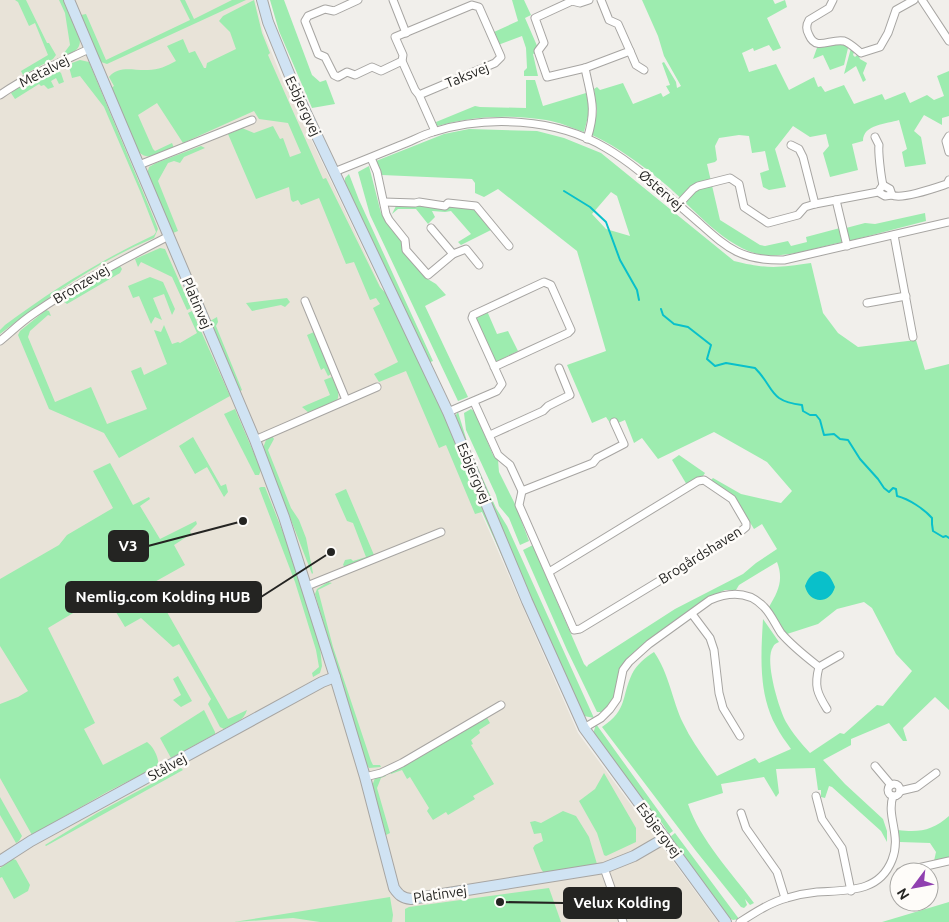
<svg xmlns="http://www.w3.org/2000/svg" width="949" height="922" font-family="Ubuntu,sans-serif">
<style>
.built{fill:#e8e3d8}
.green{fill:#9decaf;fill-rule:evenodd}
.water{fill:#09c0ca}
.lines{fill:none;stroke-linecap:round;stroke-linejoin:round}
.stream{stroke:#09c0ca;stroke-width:2}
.street-casing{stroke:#a7a5a2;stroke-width:9}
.secondary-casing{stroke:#a7a5a2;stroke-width:12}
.street{stroke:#fff;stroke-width:7}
.secondary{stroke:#d0e3f3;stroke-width:10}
.labels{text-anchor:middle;stroke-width:5;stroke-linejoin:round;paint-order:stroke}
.street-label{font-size:14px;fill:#242422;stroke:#fefcf9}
.leader{fill:none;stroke:#242422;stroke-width:2}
.callout-dot{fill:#242422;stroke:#fefcf9;stroke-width:2}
.callout{fill:#242422;stroke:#242422;stroke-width:2}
.callout-label{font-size:15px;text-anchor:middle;font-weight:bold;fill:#fff}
</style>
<rect width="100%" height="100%" fill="#f1efeb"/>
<path class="built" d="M0,0H255L263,31L281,76L392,310L578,733L718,922H0Z"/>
<g class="green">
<path d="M15,0H26L47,43H49L56,55L53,59L23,75L21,71L48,55L35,23L29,26L18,2Z"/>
<path d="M59,0H63L80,40C80,50 74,52 65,55L64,53L70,45L65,13Z"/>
<path d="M180,0H185L194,19L232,0H246L107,64L101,62L81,15L86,14L106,60L190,20Z"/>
<path d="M254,0L262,33L270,53L268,55L323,179L326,178L380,287L391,299L465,463L512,575L511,576L482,512L475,514L446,445L439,448L406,371L379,382L374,374L398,362L373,308L380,304L376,298L370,300L354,262L346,264L319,198L301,205L298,200L293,202L291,200L289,187L256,199L228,134L242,128L254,133L273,126L280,139L283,138L290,157L301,153L288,123L259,119L254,111L183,143L157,103L138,115L153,149L155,151L172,143L174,148C161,153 149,163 138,151L111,88L114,86L109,77C119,65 134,71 148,70C158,70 167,66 176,61L167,46L183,39L189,53L195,51L204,68H206L207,63L236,49L230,32L219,21L223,16Z"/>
<path d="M270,0H284L312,75L320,82L326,80L335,104L312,108L279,31Z"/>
<path d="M512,0H524L531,15L525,18L538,48L536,53L533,54L538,76H524V71L527,68L526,48L522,36L498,45L494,32L518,21Z"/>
<path d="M642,0H773L775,4L785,0L787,7L767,18L781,48L773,51L769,45L754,51L753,48L742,53L749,72L776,64L789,90L814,77L818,87L821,86L825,92L844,85L854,104L882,94L885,100L905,92L910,103L927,95L934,100L944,96L937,76L949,71V116L942,118V125L924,115L914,131L921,137L926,164L905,167L902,152L907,149L899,120C887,124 863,124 863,141L852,144L858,170L830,177L823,153L829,146L826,134L810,137L793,126L775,149L786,187L769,190L763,187L760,173L769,170L765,151L752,153L749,136L739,135L719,138L715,146L717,160L715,162L707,164L720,220L760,245L765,246L788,241L791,246L807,242L806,237L840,228L843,242C817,247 789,258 763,255C725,249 693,207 665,184C642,165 618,147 592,135L597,111L594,89L597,87L600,90L623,83L633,104L661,93L663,97L670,93L666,86L670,85L662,63L664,62L676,82L677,88L681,86L664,56L658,36Z"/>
<path d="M836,43L847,45L848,48L844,65L830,70L823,55L813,59L818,45Z"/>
<path d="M851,48L854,52L853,55L855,57L858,54L860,59L867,63L863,73L866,80L863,82L856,66L844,74Z"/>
<path d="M80,60L89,62L150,209L158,229L154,238C98,261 48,297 0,334V330L5,325C52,290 101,260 154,235L156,232L140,191L104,107L80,76L72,78L69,67L72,63Z"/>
<path d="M56,69L61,73L64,82L59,84L56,78L51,81L54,87L48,89L44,85L41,86L39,84L15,99L11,93L19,87Z"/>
<path d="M526,80H535L543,106L586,93L590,109L584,132C572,128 559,122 546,120C509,114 473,116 437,126L436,122L475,106L480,107L526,108Z"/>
<path d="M469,129L537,131L564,138L601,153L734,261C766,269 778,268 811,263L823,313L838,333L858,347L916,340L925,370L949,364V710L935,697L903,728L907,741H903L889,723L851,739V745L823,760L845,784L883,819L887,831V842L881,831L832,787L829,786L825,798L821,797V790H818L815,768L776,769L779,793L776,797L764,777L721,784L723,793L688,804C700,840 732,873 754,903L750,905L745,899L747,905L744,908L741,907L696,851L602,727C628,710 621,697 632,674C636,665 646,657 654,652C669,673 672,700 683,723C692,742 705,759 717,776L755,758L759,763L791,749C786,742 780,734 776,726C758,693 761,655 763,619L779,642C777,643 774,644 773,647C764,660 779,709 786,722C793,734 801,743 810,753L840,733L844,734L877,705L883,706L912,671L896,654L872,608L864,602L837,609L818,624L787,634L777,622L769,607C778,592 784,580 777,562L739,585L736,590H725L706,599L635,651L624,664L614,696L609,706L601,712H597L567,650L523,550L533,545L538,557L540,556L539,560L584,664L587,667L588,665L675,609L743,574L756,563L777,549L762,524L754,529L735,498L711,480L713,478L741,494L781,503L792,491L767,462L714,432L658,459L642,438L634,443L625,420L618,423L616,420L610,423L606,417L592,423L567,365L606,351L577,251L498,189L484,197L475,193V183L472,179L382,175L376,161L444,134ZM611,192L617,196L630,236L606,229L592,214Z"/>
<path d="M201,146L205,148L184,157L180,163L174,161L168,163L158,181L178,231L173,233L147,174L149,167L156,163Z"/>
<path d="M369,166L381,213L402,240V250L426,278L436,284L446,295L425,306L468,397L458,401L370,215L358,172Z"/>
<path d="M349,174L359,200L433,361L428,363L345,185V178Z"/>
<path d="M396,206H448L475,209L493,229L461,245L458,242L471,234L451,211L445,212L432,211L435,217L428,224L416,209H398L392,214Z"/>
<path d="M925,213L926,221L849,241L846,228L865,223L875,224Z"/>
<path d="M160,248L165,249L191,308L187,310L172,277L141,262L138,267L135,259Z"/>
<path d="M120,266L122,269L120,273L67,304L63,301L64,298Z"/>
<path d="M150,277L163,282L175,309L172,315L164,294L153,298L162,320L155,317L151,324L139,296L133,298L128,286Z"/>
<path d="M287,298L290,302L285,307L281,305L252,311L246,303Z"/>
<path d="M46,310L49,311L51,316L48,315L30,331L28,337L55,402L91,387L107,424L147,409L131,371L141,367L144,375L167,364L154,330L161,332L164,325L172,344L178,342L180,343L197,333L188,313L192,311L230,396L119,458L104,433L49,409L18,335L20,331Z"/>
<path d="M487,311L497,334L508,331L518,351L496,362L476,318Z"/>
<path d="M217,317L218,322L216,326L242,390L239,392L210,321Z"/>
<path d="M314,332L331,374L328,376L324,368L321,370L307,335Z"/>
<path d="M332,377C335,385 342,394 336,402L309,413L302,407L330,395L324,380Z"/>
<path d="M235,409L261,470L259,475H255L224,414Z"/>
<path d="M471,409L475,412L493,455L498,460L499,472L515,504L529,541L520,545L509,518L499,506L496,495L466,430L464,413Z"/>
<path d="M458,412L469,448L496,508L507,526L594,718L584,716L570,688L453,419Z"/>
<path d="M272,436L274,439L268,450L291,508L299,520L306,538L313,573L312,574L263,448L266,440Z"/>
<path d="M193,437L221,486L226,484L228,492L224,497L207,467L195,474L179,446Z"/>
<path d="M679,455L705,473L703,476L687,485L672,460Z"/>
<path d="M110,463L133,505L149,497L150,499L140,506L160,539L196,521L197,524L190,531L191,534L174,545L185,565L151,584L228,719L247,710C244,721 233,724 224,729L220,727L208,704L211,699L179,644L173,647L141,618L125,627L105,594L48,628L95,723L84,729L103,765L147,742C153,746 160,759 158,766L107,792L32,835L0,778V704L18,697L28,691L0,646V579L59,545L67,535L113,508L93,471Z"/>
<path d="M261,487H265L284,535L320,647L322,666L320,673L313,677L312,673L319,667L316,650L295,582L259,488Z"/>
<path d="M346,489L374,555L373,558L351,566L345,567L343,565L345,560L351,559L353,561L366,557L353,523L347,521L335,494Z"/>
<path d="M328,582L332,583L318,590L333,647L371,761L373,765H380L381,767L369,768L365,762L315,594L317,589Z"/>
<path d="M178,676L192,701L181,707L173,700L181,695L173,679Z"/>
<path d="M204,710L215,732V734L171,758L160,738Z"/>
<path d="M486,716L490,723L479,730L480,733L471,740L473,744L471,745L494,784L473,796L475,799L448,815L446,812L433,820L427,811L429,808L410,777L407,779L402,770L391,774L390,772Z"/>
<path d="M596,724L673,831L669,834L662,823L648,809L593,734Z"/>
<path d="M181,768L183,770L46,846L45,845L97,813Z"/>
<path d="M385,773L386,776L381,778L377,788L390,833L386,835L372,786L375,778Z"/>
<path d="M604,773L636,828V842L606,856L604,855L597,833L579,801L595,789Z"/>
<path d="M0,797L22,836L19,841L16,843L0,815Z"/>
<path d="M563,811L576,816L589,837L597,864L544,873L541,869L533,848L535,845L543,841L541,833L534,834L530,822L535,821L541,823Z"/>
<path d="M949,816V858L934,861L936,852L930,843L900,842L898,830C920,833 933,830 949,816Z"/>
<path d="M675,833L739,919L733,920L727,917L687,863L680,849L670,837Z"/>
<path d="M13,859L16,860L30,885L28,891L14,899L2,877L0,878V868Z"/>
<path d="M549,888L561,922H405V909L409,907Z"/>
<path d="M390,897L393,915L392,922H320L293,918L234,922Z"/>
<path d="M949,902V922H882Z"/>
</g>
<path class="water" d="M820,571C829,572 832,580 835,587C830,605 809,604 805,586C808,578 812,573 820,571Z"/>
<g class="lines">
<g class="stream">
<path d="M564,191L590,207L606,222L620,260L637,290L639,300"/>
<path d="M661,309L663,315L674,324L688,327L711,345L707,359L715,366L726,363L755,368C775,388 768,401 802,405L803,411L810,415H816L820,420L824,435L834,434L840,439L848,440L860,459L878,479L884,488L889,492L893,488L896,489L897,496C909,499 924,509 932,518V524L933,531L943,537L946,536L949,538"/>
</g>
<g class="street-casing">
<g id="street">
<path d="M358,0L334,11L325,9L308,16L305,21L318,54L325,57L334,75L338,77L347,72L355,75L372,67L381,71L402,61"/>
<path d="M393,0L406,33"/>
<path d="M589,0L580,3L572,1L535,18L544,43L538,51L547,77L585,68L630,51L618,24L609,20L601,0"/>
<path d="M833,0L829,8L809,20C806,25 806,30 809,35C816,52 831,38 844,41C850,43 856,49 861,53L880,47L888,33L896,10L914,0"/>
<path d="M922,0L949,41"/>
<path d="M630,51L636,65L644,70"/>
<path d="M585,68C591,98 597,108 587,139"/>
<path d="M0,95C27,76 59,63 89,49"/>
<path d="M419,95L495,63L501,57L479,7L472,5L395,37L403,55L402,61L415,90L419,95L435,131"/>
<path d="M949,136L946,141L949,152"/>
<path d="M875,137L879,145C878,152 881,177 883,185"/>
<path d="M791,145L799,149L803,157L815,204"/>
<path d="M371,158L377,172L386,214L389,220L405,240L406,250L428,275L453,254L431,228"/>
<path d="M139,165L252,120"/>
<path d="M334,172C357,163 379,154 401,145C412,141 422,135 433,132C487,115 556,118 606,148C637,166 662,191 689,214C724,244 735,261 784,260L949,222"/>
<path d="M892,195C901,200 935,188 947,184L949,180"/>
<path d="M836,200L847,246"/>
<path d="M384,202L415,203L419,202L445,206L448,203L476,206L509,246"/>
<path d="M678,205L693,189L698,186L730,178L739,184L744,207L768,223L798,215L805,207L815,204L878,192L885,196L892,195L890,189L883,185L878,192"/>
<path d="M894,235L913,337"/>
<path d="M453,254L466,249L479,265"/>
<path d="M305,301L346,400"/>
<path d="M867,303L906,296"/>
<path d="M0,341C11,332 21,322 33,314C76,284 122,260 169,236"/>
<path d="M474,402L498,455L510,465L522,491L519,505L574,630L580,629L740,532L746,527V523L732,499L704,480L698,481L549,572"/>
<path d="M448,412L497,391L502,384L472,318L473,315L544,282L551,285L571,330L568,333L494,367"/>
<path d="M490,435L543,411L548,406L570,395L559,368"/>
<path d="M255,440L377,387"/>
<path d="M522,491L593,463L597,458L624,444L614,422"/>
<path d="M307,586L441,532"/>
<path d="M692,614L710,638L714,650L719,693L723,708L740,736"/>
<path d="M827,709C817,693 814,686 819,667L840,655"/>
<path d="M584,728L601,718L610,709L617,699L623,670L629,662L649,644L710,600C729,592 749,591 764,607C771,614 775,624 781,633C792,646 805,656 819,667"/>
<path d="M875,766L891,785"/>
<path d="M365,777L381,773L402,763L501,705"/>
<circle cx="894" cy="790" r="6"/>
<path d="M900,791L917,787L936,773"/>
<path d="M816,796L822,819L842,848L851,891"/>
<path d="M741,813L746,828L777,872L785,898"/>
<path d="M604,868L623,922"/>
<path d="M900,872L949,861"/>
<path d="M740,922C754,913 771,902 787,898C797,895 807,893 817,892C847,890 879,893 892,860C902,835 886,817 893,796"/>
</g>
</g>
<g class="secondary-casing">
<g id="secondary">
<path d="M69,0L255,440L284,517L335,677L365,777L394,888C399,895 402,898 411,899L604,868L634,856L665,838"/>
<path d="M262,0L268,22L299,98L448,412L527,601L584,728L726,922"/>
<path d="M0,861L31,841L322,682L335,677"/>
</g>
</g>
<use href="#street" class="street"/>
<use href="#secondary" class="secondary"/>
</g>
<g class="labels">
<g class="street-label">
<text transform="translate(44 71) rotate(-27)" y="5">Metalvej</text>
<text transform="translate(467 75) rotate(-22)" y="5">Taksvej</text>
<text transform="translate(303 106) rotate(65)" y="5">Esbjergvej</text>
<text transform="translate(661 190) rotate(41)" y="5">Østervej</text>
<text transform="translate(81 284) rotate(-31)" y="5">Bronzevej</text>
<text transform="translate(197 303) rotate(67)" y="5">Platinvej</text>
<text transform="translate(474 473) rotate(67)" y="5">Esbjergvej</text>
<text transform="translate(700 555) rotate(-32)" y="5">Brogårdshaven</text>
<text transform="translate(167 767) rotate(-29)" y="5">Stålvej</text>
<text transform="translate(659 830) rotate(53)" y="5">Esbjergvej</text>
<text transform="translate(440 894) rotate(-8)" y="5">Platinvej</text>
</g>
</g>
<path class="leader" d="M243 521L148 546M331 552L261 597M500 902L564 903"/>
<g class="callout-dot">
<circle cx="243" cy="521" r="5"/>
<circle cx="331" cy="552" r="5"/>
<circle cx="500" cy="902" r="5"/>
</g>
<g class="callout">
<rect x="109" y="531" width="39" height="30" rx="5"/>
<rect x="66" y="582" width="195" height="30" rx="5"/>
<rect x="564" y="888" width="117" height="30" rx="5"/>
</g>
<g class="callout-label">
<text x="128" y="551">V3</text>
<text x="163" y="602">Nemlig.com Kolding HUB</text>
<text x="622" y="908">Velux Kolding</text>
</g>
<g transform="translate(914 887) rotate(238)"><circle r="24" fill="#fefcf9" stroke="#a7a6a3"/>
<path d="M0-4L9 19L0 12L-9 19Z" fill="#9040b0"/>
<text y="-8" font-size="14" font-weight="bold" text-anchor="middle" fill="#242422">N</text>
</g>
</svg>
